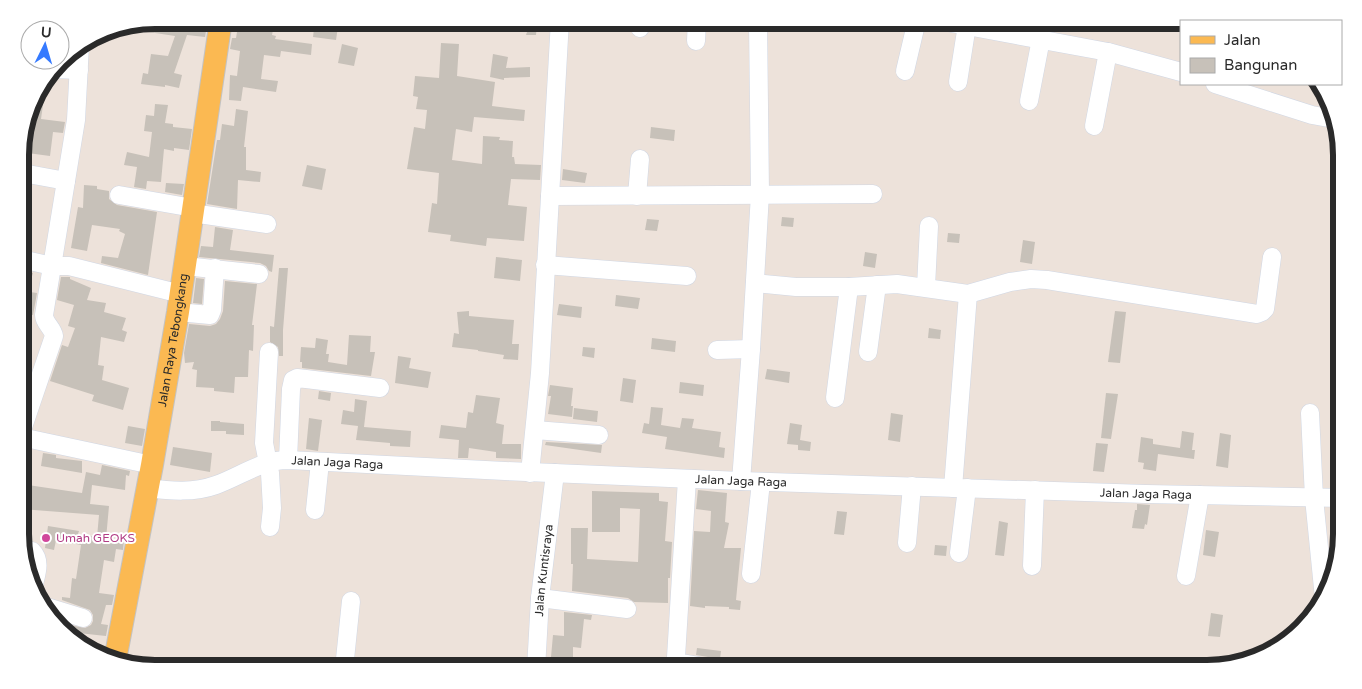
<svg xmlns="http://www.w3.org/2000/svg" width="1362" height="689" viewBox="0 0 1362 689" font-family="'Varela Round',sans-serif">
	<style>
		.building { fill: #c7c1b9 }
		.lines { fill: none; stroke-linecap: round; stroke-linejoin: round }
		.minor-casing { stroke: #d0d7e4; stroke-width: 19 }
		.major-casing { stroke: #c3c3c3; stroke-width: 24 }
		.minor { stroke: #fff; stroke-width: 18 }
		.major { stroke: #fbb952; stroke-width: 22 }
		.hotel-dot { fill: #d1479c; stroke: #fff; stroke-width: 2 }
		.labels { text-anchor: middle; stroke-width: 4; stroke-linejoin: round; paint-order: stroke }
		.street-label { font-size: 12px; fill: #2a2a2a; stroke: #fff }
		.hotel-label { font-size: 12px; fill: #b23c85; stroke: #fff; text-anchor: start }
		.rim { fill: none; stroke: #2a2a2a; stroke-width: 6 }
	</style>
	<rect width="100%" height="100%" fill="#ede2da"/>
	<g class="building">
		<polygon points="155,20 208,20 205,37 187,35 174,73 182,75 179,88 165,85 165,87 141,84 143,73 148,74 151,54 168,56 175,36 122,28 122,27"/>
		<polygon points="239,20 275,20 272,35 276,36 275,39 312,44 311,55 281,51 280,57 264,55 261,79 278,81 276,92 243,87 241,101 229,100 230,75 237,76 240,51 230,49 232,38 236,38"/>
		<polygon points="315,20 339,20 336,40 313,37"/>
		<polygon points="472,20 521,20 537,23 536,35 526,35 527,32 486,26 486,30 470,29"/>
		<polygon points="441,43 459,44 457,76 495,82 492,106 525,110 524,121 474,117 472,132 456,129 452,160 482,164 483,136 500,137 499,140 513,141 512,157 514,157 515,164 541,165 540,180 511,179 508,205 527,207 524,241 487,238 486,246 450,241 451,235 428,232 432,203 437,204 439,173 407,169 414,127 425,129 427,110 416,109 418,97 413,96 415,76 439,78"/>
		<polygon points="342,44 358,48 354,66 338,63"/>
		<polygon points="493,54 508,57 506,68 530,67 530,77 504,78 504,80 490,77"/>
		<polygon points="38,90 45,91 41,119 65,122 63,133 53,132 50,156 20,152 25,130 27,131 34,95"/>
		<polygon points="155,104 168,105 165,123 173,124 173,127 192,129 189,150 174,148 174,151 164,149 161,182 147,181 146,189 134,187 137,167 124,165 127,152 149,157 152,132 144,131 146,115 154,116"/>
		<polygon points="236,109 248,111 244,147 246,147 246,170 261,172 260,182 238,180 237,209 207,204 217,140 220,140 222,124 234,126"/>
		<polygon points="651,127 675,130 674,141 650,138"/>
		<polygon points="307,165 326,169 322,190 302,186"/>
		<polygon points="563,169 587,173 585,183 562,180"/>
		<polygon points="166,183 184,184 182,195 165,192"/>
		<polygon points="84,185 97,186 97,189 109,191 109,199 117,205 157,212 148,275 101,263 102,256 118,258 125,234 119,231 120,229 92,225 87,251 71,248 78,207 83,208"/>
		<polygon points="782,217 794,218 793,227 781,226"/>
		<polygon points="647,219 659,220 657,231 645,230"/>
		<polygon points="215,227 233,230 230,250 274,255 272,272 269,271 266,266 260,263 199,257 201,246 213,247"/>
		<polygon points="948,233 960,234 959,243 947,242"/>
		<polygon points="1023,240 1035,242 1032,264 1020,262"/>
		<polygon points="865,252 877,254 875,268 863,266"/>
		<polygon points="496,257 522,260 520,281 494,278"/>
		<polygon points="279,268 288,268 283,330 283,356 279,356 278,347 270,342 270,326 274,327"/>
		<polygon points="22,270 33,273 23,306 21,305"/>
		<polygon points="61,277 70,277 70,279 91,288 87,300 106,303 104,312 126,318 122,330 127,332 124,342 101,337 98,365 104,366 102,380 129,388 123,410 92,401 94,395 50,381 62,345 68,347 75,328 68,326 74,305 57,300"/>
		<polygon points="196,278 204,279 202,304 193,303"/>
		<polygon points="225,281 257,284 252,325 254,325 253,351 249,350 248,377 235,377 234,393 214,391 214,388 196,387 197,370 192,369 194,362 185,363 184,353 189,324 210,326 216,324 220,319 223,311"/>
		<polygon points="30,292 37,293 33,315 26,314"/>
		<polygon points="616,295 640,298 638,309 615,306"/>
		<polygon points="559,304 582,307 581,318 557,315"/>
		<polygon points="469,311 469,316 514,320 512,344 519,344 518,360 503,359 504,355 478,351 478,350 452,347 454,333 459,334 457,312"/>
		<polygon points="1115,311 1126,312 1120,363 1108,362"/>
		<polygon points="929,328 941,330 940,339 928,338"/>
		<polygon points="349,335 371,336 370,352 375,352 371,376 302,368 302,362 300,362 301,347 315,348 316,338 328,340 326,354 329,354 328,362 347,365"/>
		<polygon points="652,338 676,341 675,352 651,349"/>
		<polygon points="583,347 595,348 594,358 582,356"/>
		<polygon points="398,356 411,358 409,368 431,372 428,388 395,383"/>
		<polygon points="767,369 790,372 789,383 765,379"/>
		<polygon points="623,378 636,380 633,403 620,401"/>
		<polygon points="680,382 704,385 703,396 679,393"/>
		<polygon points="550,385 573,388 571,406 573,406 572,417 548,414 551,396 548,396"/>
		<polygon points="319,391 331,393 330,401 318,399"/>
		<polygon points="1106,393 1118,394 1111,439 1101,438"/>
		<polygon points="476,395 500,398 496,423 504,425 502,444 521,444 521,459 496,458 496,452 469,448 468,458 458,458 459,440 439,438 441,425 466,428 468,412 473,413"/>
		<polygon points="355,399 367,401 364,427 411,431 410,447 390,446 390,443 356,440 358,426 341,424 343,410 354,412"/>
		<polygon points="651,407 663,408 661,425 680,428 682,418 694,419 692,428 721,432 719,447 725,448 724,458 665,449 667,437 642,433 644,423 649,424"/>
		<polygon points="574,408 598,411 597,422 573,419"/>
		<polygon points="891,413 903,415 900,442 888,440"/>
		<polygon points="309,418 322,420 318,451 306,449"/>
		<polygon points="211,421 220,421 220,422 244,424 244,435 226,434 226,431 211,431"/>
		<polygon points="790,423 802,425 800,440 811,442 810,451 798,450 798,445 787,444"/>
		<polygon points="128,426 145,429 142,446 125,443"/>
		<polygon points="1182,431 1194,433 1192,450 1195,450 1194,459 1158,454 1156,471 1143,469 1144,463 1138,462 1141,437 1153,439 1153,444 1180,448"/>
		<polygon points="1220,433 1231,435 1228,468 1216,466"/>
		<polygon points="546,442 602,445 601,453 545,445"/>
		<polygon points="1096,443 1108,444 1104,472 1093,471"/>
		<polygon points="173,447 212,453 210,472 170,465"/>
		<polygon points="43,453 56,455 56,458 82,461 82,473 41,466"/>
		<polygon points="102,465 130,471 129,476 126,475 125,490 92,485 90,504 109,506 106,539 124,540 123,550 116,549 114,562 104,560 99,593 114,595 112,605 106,605 101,624 108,625 106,636 69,632 70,625 85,628 91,625 93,621 93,615 90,610 62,600 62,597 70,598 72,578 76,579 81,545 56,540 54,550 45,548 48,526 79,531 78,534 97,537 99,515 21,509 21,484 82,493 86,472 100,475"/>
		<polygon points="698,490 727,493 725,522 729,523 724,548 741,548 736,600 741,601 740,610 729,609 729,607 705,606 705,608 690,606 694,531 710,532 711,511 696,509"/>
		<polygon points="592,491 659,493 659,501 668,502 665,541 672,542 670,578 668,578 668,603 634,602 628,598 572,591 573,564 571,564 571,528 588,528 587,559 638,562 640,509 620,508 620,532 592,532"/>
		<polygon points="1137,504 1150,505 1147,525 1145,524 1144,529 1132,528 1135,510 1137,510"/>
		<polygon points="837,511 847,512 844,535 834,534"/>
		<polygon points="999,521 1008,523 1004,556 995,555"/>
		<polygon points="1206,530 1219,532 1215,557 1203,555"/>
		<polygon points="935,545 947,546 946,556 934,555"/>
		<polygon points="564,612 592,615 591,620 584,619 581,648 573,647 573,668 556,667 556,669 547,669 547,657 551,657 553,635 564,636"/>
		<polygon points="1211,613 1223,615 1220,637 1208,636"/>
		<polygon points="697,648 721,651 720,659 696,655"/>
	</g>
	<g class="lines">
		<defs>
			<g id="minor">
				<polyline points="935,20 1108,52 1181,72"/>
				<polyline points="640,28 641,20"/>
				<polyline points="1034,38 1037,20"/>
				<polyline points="696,41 697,20"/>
				<polyline points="54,69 79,70"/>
				<polyline points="905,71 917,20"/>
				<polyline points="958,82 967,25"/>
				<polyline points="1215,84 1312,115 1334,119"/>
				<polyline points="1029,101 1041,39"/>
				<polyline points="1094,126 1108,52"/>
				<polyline points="28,174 66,181"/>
				<polyline points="119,195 193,208"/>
				<polyline points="550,196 873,194"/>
				<polyline points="637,196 640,159"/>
				<polyline points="192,213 267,224"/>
				<polyline points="21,259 52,266 69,266 181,294"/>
				<polyline points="545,265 687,276"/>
				<polyline points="185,266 259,274"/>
				<polyline points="755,283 796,287 849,287 897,284 968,294 1010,282 1031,279 1047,280 1257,314 1262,312 1265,309 1272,257"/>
				<polyline points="926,287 929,226"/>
				<polyline points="178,312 210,315 212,310 215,268"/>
				<polyline points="717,350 751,349"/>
				<polyline points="269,352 264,443 270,473 272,508 270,527"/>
				<polyline points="868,352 877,285"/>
				<polyline points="835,398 849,287"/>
				<polyline points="1310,413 1314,498 1324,598"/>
				<polyline points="535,430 599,435"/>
				<path d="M21 433 54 336C53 328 44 323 44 315L76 120 80 45"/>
				<polyline points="21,437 152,465"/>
				<polyline points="288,460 291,389 293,380 297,378 306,379 380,388"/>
				<polyline points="530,473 540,373 560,20"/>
				<polyline points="687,479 676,657 678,662 682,663 716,669"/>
				<polyline points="741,481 751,349 760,194 758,20"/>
				<path id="s1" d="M147 488C171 491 194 493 216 485 241 476 261 460 288 460L505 471 741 481 1146 494 1342 498"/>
				<polyline points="953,488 968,294"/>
				<polyline points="315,510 320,462"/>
				<polyline points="907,543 912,486"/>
				<path d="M21 549 32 551C41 560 37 572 34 584"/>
				<polyline points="959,553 967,488"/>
				<polyline points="1032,566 1035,490"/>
				<polyline points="751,574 761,482"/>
				<polyline points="1186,576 1200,495"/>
				<polyline points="540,598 627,609"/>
				<polyline points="44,606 83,618"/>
				<polyline points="344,669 351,601"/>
				<path id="s2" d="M536 669 540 598 555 473"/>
			</g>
			<g id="major">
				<path id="s3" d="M115 660 152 465 178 312 221 20"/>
			</g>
		</defs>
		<use href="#minor" class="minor-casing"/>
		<use href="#major" class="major-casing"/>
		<use href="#minor" class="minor"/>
		<use href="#major" class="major"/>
	</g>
	<circle class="hotel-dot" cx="46" cy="538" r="5"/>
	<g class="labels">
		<g class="street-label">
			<text dy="4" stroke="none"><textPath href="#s3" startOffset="325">Jalan Raya Tebongkang</textPath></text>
			<text dy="4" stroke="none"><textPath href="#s1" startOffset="196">Jalan Jaga Raga</textPath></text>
			<text dy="4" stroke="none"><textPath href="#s1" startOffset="600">Jalan Jaga Raga</textPath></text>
			<text dy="4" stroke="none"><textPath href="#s1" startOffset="1005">Jalan Jaga Raga</textPath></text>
			<text dy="4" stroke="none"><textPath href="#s2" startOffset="99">Jalan Kuntisraya</textPath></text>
		</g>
		<g class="hotel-label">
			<text x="56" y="542">Umah GEOKS</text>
		</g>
	</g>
	<path d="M0 0H1362V689H0ZM155 29H1207A126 126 0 0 1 1333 155V534A126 126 0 0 1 1207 660H155A126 126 0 0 1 29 534V155A126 126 0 0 1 155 29Z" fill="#fff" fill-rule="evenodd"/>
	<path class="rim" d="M155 29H1207A126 126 0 0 1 1333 155V534A126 126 0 0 1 1207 660H155A126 126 0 0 1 29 534V155A126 126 0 0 1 155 29Z"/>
	<rect x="1180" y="20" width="162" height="65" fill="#ffffff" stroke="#aaaaaa"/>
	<rect x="1190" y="36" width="25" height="8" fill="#fbb952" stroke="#aaaaaa"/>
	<text x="1224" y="45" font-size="15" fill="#2a2a2a">Jalan</text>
	<rect x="1190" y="58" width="25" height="15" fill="#c7c1b9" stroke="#aaaaaa"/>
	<text x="1224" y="70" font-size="15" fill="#2a2a2a">Bangunan</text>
	<g transform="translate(45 45) rotate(5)"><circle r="24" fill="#ffffff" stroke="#aaaaaa"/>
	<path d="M0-4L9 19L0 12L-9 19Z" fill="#357aff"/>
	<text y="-8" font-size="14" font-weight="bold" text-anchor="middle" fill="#2a2a2a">U</text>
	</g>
</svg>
